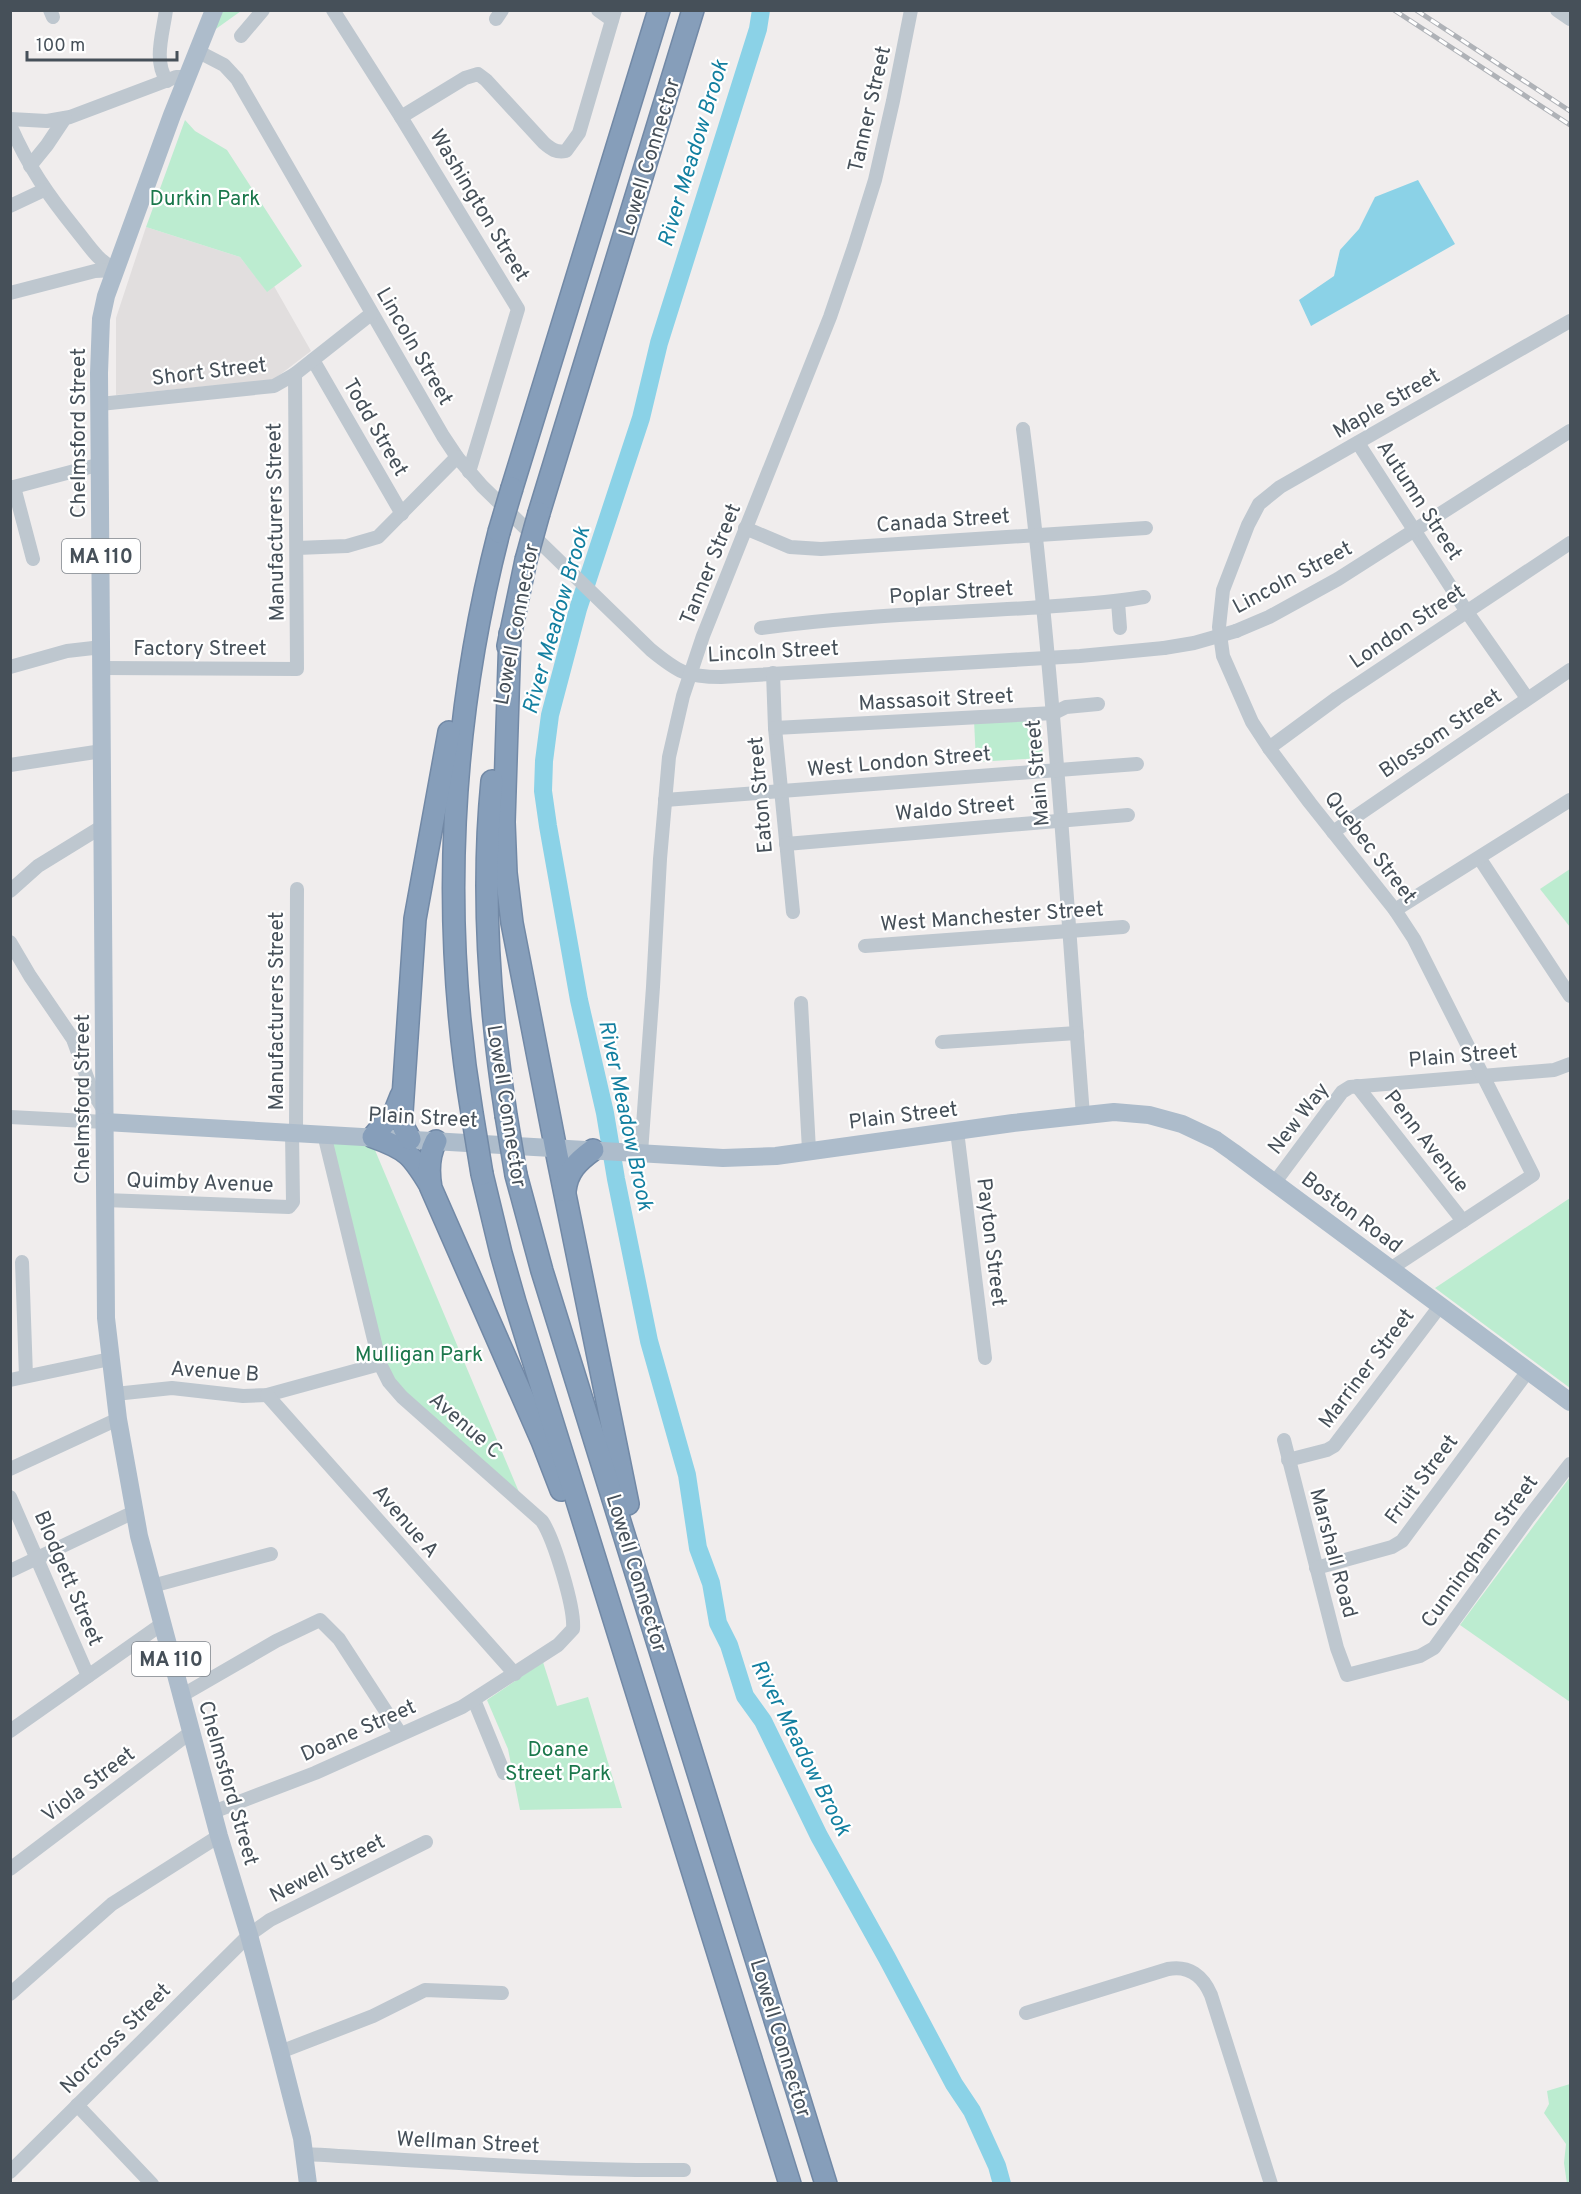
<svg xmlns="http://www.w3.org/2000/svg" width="1581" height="2194" viewBox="0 0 1581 2194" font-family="Overpass,sans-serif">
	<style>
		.education { fill: #e1dede }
		.green { fill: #bcecd0 }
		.water { fill: #8bd2e7 }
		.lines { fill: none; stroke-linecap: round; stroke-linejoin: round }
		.river { stroke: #8bd2e7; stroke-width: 18 }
		.highway-casing { stroke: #7289a6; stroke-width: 24 }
		.minor { stroke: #bec7cf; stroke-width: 14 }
		.major { stroke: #adbccb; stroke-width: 18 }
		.highway { stroke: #869eba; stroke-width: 21 }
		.rail-casing { stroke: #afb2b7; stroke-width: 5 }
		.rail { stroke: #fff; stroke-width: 3; stroke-dasharray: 9; stroke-linecap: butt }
		.highway-bridge-casing { stroke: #7289a6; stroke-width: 24; stroke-linecap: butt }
		.minor-bridge { stroke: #bec7cf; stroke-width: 14 }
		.highway-bridge { stroke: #869eba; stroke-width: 21 }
		.labels { text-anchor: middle; stroke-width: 4.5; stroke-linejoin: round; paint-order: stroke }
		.shield { fill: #fff; stroke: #7e848b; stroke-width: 1.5 }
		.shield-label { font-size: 20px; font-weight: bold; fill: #465059 }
		.street-label { font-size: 21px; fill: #465059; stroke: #fff }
		.park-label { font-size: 21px; fill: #1a774b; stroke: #fff }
		.water-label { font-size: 22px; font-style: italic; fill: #127fa0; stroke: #fff }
	</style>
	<rect width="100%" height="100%" fill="#f0eded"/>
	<polygon class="education" points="146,227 240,257 267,291 274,286 311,351 273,380 116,395 116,318"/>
	<g class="green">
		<polygon points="210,11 241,11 199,41"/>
		<polygon points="185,120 195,131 227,150 302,266 267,292 240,257 146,227"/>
		<polygon points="1040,717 1043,758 976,762 974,720"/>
		<polygon points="1570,869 1570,927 1540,889"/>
		<polygon points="324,1134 372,1143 524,1504 389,1382"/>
		<polygon points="1570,1198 1570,1388 1435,1288"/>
		<polygon points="1570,1477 1570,1702 1460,1625"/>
		<polygon points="543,1662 557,1706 588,1697 622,1808 520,1810 508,1749 487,1700"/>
		<polygon points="1570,2084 1570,2183 1567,2184 1564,2163 1566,2144 1544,2113 1549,2104 1547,2091"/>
	</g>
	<polygon class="water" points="1418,180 1455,244 1311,326 1299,300 1334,276 1340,250 1359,229 1375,197"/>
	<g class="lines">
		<polyline class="river" points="761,10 758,29 659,343 641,418 578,609 550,715 544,761 543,791 548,826 579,1000 605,1113 616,1179 649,1341 687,1475 698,1548 711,1583 718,1623 729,1645 745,1696 763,1721 819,1836 887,1958 954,2084 972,2111 997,2166 1002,2184"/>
		<defs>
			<g id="highway">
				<polyline points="512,488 659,10"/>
				<polyline points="539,513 693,10"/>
				<polyline points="510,634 504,822 506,873 512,923 557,1155 628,1504"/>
				<polyline points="508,646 526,560"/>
				<path d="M492 781C481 892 489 1005 506 1115"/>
				<path d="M401 1096 395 1111 373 1137C407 1149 412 1155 430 1185"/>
				<path d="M472 1113C440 920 450 722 499 532"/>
				<polyline points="410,1139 404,1128 402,1112 415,919 449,732"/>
				<path d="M436 1141C428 1156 428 1171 431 1188L542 1441 561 1490"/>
				<polyline points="482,1174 501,1253 515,1302 790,2184"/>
				<polyline points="516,1175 542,1271 826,2184"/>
				<path d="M565 1191C567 1171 578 1161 593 1150"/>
			</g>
		</defs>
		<use href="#highway" class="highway-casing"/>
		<g class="minor">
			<polyline points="50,10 53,17"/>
			<path d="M166 10C163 33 153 61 167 81"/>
			<polyline points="333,10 401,117 518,309 469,472"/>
			<polyline points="598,10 612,20"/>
			<polyline points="1557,10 1570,19"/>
			<polyline points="496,19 502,10"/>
			<polyline points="241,36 263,10"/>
			<path d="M197 51 224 65 237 79 443 436 457 457 482 486 651 650C678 672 686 677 721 677L1080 656 1164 648"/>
			<path d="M401 117 465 78 478 74 486 80 544 143C551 149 556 153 566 151L579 133 615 10"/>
			<polyline points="10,119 47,121 70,117 176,77 188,77"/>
			<path d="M10 125C29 168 48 195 77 231 89 246 98 261 116 270"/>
			<polyline points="30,166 47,145 65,118"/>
			<polyline points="10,206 44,190"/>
			<polyline points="10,293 95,271 116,270"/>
			<polyline points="313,360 402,514"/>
			<polyline points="100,404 274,386 295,374 371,314"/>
			<path d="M1023 429C1053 657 1065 886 1083 1115"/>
			<polyline points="1358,443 1467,612 1527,698"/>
			<polyline points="14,487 33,559"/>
			<polyline points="10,488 101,464"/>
			<polyline points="745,528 790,547 821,549 1146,528"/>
			<polyline points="297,548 347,546 378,537 457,457"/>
			<polyline points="1118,602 1120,628"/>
			<path d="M761 628C855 615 950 613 1044 607 1078 604 1111 603 1144 597"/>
			<polyline points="1236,631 1269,617 1338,579 1570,431"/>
			<polyline points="10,667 67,651 102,647"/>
			<polyline points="102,668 297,669 295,374"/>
			<polyline points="773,673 775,728 793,912"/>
			<polyline points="775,728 1054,713 1066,707 1098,704"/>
			<polyline points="1269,748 1337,698 1570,543"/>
			<polyline points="10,765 102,751"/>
			<polyline points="665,800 1137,764"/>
			<polyline points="1333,832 1570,670"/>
			<polyline points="786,844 1128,815"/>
			<polyline points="1480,859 1570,996"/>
			<polyline points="10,891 38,866 103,826"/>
			<polyline points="1395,910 1570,800"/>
			<polyline points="10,942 30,976 73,1039 92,1091 105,1112"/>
			<polyline points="865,946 1123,927"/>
			<polyline points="801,1003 809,1150"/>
			<polyline points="942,1042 1077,1033"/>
			<polyline points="1357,1086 1463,1221"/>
			<polyline points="10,1117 105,1122"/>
			<polyline points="957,1131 985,1358"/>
			<polyline points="296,1132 297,889"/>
			<polyline points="641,1153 653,987 660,859 669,757 683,696 703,636 830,317 854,247 875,180 893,101 911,10"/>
			<polyline points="1275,1182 1342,1092 1350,1087 1554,1070 1570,1064"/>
			<polyline points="105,1200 289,1207 293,1202 292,1132"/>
			<polyline points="22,1262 26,1376"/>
			<polyline points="1390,1269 1533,1175 1414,939 1395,910 1310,803 1269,748 1252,722 1223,656 1219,627 1223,590 1248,525 1259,504 1280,487 1570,321"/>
			<polyline points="10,1380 110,1359"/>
			<polyline points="115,1394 172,1388 243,1396 267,1395 380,1364"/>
			<polyline points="267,1395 515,1674"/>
			<polyline points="1284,1440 1337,1648 1347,1675 1420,1656 1434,1648 1528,1518 1570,1464"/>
			<polyline points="1288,1460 1327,1450 1334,1446 1440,1306"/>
			<polyline points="10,1469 118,1419"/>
			<polyline points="10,1497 88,1676"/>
			<polyline points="1316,1568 1392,1547 1402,1541 1528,1371"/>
			<polyline points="10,1571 134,1512"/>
			<polyline points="152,1586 271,1554"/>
			<polyline points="181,1696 276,1641 320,1620 339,1639 400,1733"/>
			<polyline points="474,1700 504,1773"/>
			<polyline points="10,1731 162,1624"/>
			<path d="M213 1812 315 1773 462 1707 558 1645 573 1629C575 1608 554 1539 542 1521L402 1397 389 1382 380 1364 324 1134"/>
			<polyline points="10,1869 191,1732"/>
			<polyline points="10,1994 112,1904 219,1836"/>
			<path d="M1026 2013 1168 1969C1189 1965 1203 1976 1211 1995L1271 2184"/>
			<polyline points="280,2052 373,2016 425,1990 502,1993"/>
			<polyline points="77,2105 152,2184"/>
			<path d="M305 2154C431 2161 557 2171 684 2170"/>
			<polyline points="10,2172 249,1935 270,1920 426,1842"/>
		</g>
		<g class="major">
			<polyline points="214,10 172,115 106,296 101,319 99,373 106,1318 118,1419 139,1536 219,1836 249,1935 280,2052 302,2138 308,2184"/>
			<polyline points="105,1122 723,1158 776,1156 1013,1123 1114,1112 1149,1115 1182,1124 1216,1140 1233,1152 1570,1402"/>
		</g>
		<use href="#highway" class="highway"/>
		<defs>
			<g id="rail">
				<polyline points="1394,10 1570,125"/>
				<polyline points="1416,10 1570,111"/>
			</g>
		</defs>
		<use href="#rail" class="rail-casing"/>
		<use href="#rail" class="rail"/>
		<defs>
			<g id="highway-bridge">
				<polyline points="499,532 512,488"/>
				<polyline points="526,560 539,513"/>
				<polyline points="472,1113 482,1174"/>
				<polyline points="506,1115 516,1175"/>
			</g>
		</defs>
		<use href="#highway-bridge" class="highway-bridge-casing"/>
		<polyline class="minor-bridge" points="1164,648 1194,643 1236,631"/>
		<use href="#highway-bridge" class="highway-bridge"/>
	</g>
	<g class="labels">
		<g class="shield">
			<rect x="62" y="539" width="78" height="34" rx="4.5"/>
			<rect x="132" y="1642" width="78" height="34" rx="4.5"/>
		</g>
		<g class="shield-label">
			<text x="101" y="563">MA 110</text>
			<text x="171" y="1666">MA 110</text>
		</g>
		<g class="street-label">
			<text transform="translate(869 109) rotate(-77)" y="7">Tanner Street</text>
			<text transform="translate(649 157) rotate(-73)" y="7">Lowell Connector</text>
			<text transform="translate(480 205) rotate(59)" y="7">Washington Street</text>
			<text transform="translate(415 346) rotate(60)" y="7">Lincoln Street</text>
			<text transform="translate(209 371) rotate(-7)" y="7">Short Street</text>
			<text transform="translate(1386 403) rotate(-30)" y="7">Maple Street</text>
			<text transform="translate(376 427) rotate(60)" y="7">Todd Street</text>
			<text transform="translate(78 433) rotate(-90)" y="7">Chelmsford Street</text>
			<text transform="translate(1420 500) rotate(57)" y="7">Autumn Street</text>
			<text transform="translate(943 520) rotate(-4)" y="7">Canada Street</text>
			<text transform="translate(275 522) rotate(-91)" y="7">Manufacturers Street</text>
			<text transform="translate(710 564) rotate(-68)" y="7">Tanner Street</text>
			<text transform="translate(1292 577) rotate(-28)" y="7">Lincoln Street</text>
			<text transform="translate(951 592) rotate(-4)" y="7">Poplar Street</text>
			<text transform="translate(516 624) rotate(-79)" y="7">Lowell Connector</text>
			<text transform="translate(1407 626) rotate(-34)" y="7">London Street</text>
			<text x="200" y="655">Factory Street</text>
			<text transform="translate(773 651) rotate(-3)" y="7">Lincoln Street</text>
			<text transform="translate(936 699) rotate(-3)" y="7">Massasoit Street</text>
			<text transform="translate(1440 733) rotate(-34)" y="7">Blossom Street</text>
			<text transform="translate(899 761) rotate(-5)" y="7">West London Street</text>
			<text transform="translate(1037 773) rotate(-95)" y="7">Main Street</text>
			<text transform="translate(760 795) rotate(-95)" y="7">Eaton Street</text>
			<text transform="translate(955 808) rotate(-5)" y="7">Waldo Street</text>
			<text transform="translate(1371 847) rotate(52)" y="7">Quebec Street</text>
			<text transform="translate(992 916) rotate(-4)" y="7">West Manchester Street</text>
			<text transform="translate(276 1011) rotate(-90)" y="7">Manufacturers Street</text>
			<text transform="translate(1463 1055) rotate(-5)" y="7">Plain Street</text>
			<text transform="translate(82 1099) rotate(-90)" y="7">Chelmsford Street</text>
			<text transform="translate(507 1106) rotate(81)" y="7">Lowell Connector</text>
			<text transform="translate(903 1115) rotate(-7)" y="7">Plain Street</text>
			<text transform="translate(423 1117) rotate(3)" y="7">Plain Street</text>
			<text transform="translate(1298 1118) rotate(-52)" y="7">New Way</text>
			<text transform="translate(1427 1141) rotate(52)" y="7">Penn Avenue</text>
			<text transform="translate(200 1182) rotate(2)" y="7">Quimby Avenue</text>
			<text transform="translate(1352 1212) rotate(37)" y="7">Boston Road</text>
			<text transform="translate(992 1242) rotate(83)" y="7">Payton Street</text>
			<text transform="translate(1366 1368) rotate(-53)" y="7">Marriner Street</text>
			<text transform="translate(215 1371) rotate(4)" y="7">Avenue B</text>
			<text transform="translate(466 1425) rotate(41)" y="7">Avenue C</text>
			<text transform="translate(1421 1479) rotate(-53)" y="7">Fruit Street</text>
			<text transform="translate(406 1521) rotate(49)" y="7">Avenue A</text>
			<text transform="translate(1479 1551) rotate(-54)" y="7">Cunningham Street</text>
			<text transform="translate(1334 1553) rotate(75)" y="7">Marshall Road</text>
			<text transform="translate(637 1573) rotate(73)" y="7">Lowell Connector</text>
			<text transform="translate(69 1578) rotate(67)" y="7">Blodgett Street</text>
			<text transform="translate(358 1730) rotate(-24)" y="7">Doane Street</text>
			<text transform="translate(229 1783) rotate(74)" y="7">Chelmsford Street</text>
			<text transform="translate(88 1784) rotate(-37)" y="7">Viola Street</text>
			<text transform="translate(327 1868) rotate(-27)" y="7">Newell Street</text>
			<text transform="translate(115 2038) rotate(-45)" y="7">Norcross Street</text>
			<text transform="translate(781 2038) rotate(73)" y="7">Lowell Connector</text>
			<text transform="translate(468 2142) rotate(3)" y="7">Wellman Street</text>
		</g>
		<g class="park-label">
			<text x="205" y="205">Durkin Park</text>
			<text x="419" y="1361">Mulligan Park</text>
			<text x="558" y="1756">Doane<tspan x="558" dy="24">Street Park</tspan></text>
		</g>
		<g class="water-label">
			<text transform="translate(692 153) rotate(-73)" y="8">River Meadow Brook</text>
			<text transform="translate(555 620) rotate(-74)" y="8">River Meadow Brook</text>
			<text transform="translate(627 1115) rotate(78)" y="8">River Meadow Brook</text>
			<text transform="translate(802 1747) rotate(63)" y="8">River Meadow Brook</text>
		</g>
	</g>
	<rect width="1581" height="2194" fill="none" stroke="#465059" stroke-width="24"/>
	<path d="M27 51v9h150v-9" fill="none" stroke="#465059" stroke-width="3"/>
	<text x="36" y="51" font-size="18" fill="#465059" stroke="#ffffff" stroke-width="4.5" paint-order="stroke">100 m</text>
</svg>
